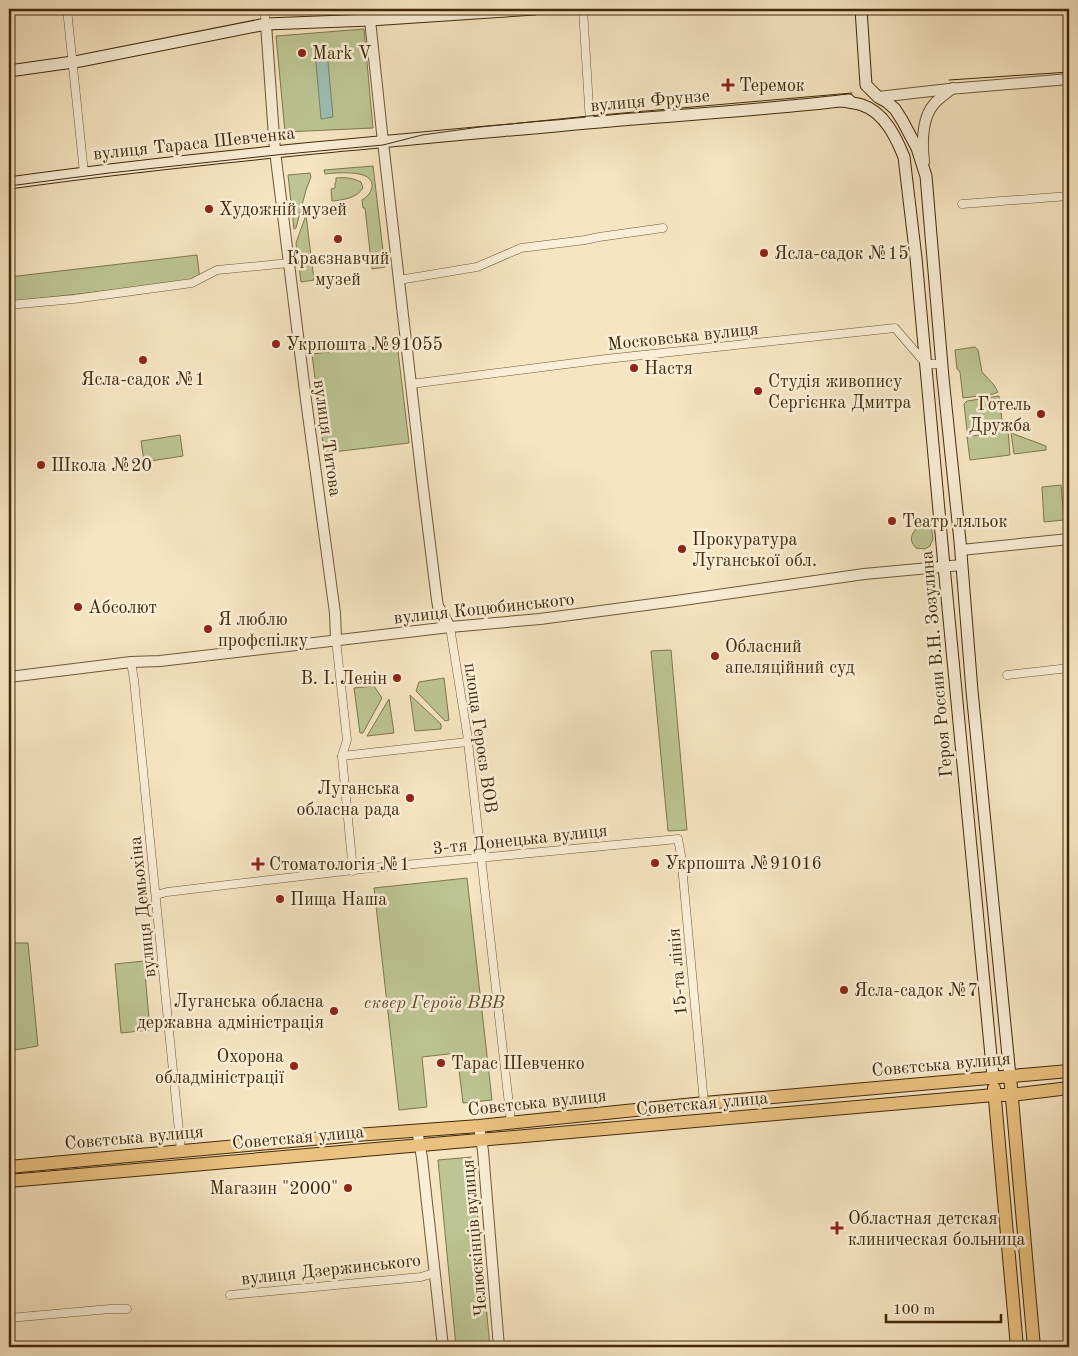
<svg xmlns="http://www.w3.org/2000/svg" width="1078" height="1356" viewBox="0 0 1078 1356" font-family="'Old Standard TT',serif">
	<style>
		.green { fill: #bcc593; stroke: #7f774e }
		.water { fill: #9dbfb4; stroke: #798370 }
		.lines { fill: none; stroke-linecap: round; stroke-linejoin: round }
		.minor-casing { stroke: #6f5837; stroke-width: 9 }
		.tertiary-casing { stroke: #6f5837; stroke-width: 12 }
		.secondary-casing { stroke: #422909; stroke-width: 13 }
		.primary-casing { stroke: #422909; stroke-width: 14 }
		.minor { stroke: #f9eed7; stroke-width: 8 }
		.tertiary { stroke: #f9eed7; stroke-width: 10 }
		.secondary { stroke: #f9eed7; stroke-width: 11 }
		.primary { stroke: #ebc280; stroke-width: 12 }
		.tram { stroke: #422909; stroke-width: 1 }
		.poi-dot { fill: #8f2418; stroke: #f9eed7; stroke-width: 2 }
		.labels { text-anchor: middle; stroke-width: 5; stroke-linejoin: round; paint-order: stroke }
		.poi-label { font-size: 18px; fill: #422909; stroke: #f9eed7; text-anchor: start }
		.street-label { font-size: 18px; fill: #422909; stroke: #f9eed7 }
		.park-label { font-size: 18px; font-style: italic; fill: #60502c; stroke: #f9eed7 }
	</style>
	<rect width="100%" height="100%" fill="#f6e5c1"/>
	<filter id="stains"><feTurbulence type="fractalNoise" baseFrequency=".004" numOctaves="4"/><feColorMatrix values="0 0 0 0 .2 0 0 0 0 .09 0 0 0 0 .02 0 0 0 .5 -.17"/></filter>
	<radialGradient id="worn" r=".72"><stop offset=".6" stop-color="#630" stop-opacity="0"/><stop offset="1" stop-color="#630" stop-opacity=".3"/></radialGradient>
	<g class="green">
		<polygon points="364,29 373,128 285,132 276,36"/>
		<path d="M373 166 385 267 372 269 365 208H363L362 200C367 197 373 191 372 184 370 169 335 173 325 174L324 170Z"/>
		<polygon points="310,173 311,177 306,190 296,228 294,229 288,175"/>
		<path d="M336 178C345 177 353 178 361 182L363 188C357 198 343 200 332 201L331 189 335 188V183L336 182Z"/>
		<polygon points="306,215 314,280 301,282 296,243"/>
		<polygon points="197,255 200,280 9,302 9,277"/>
		<polygon points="397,343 409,443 324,453 312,354"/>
		<polygon points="975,347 978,350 982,372 994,385 998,392 993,394 963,398 960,372 957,369 955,350"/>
		<polygon points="999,396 1003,428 967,431 964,404 967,401"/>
		<polygon points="1008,430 1010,455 970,460 967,437"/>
		<polygon points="1011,433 1046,446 1046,450 1014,454"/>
		<polygon points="180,435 183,456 144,462 141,441"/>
		<polygon points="1061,485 1064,520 1044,522 1042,487"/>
		<path d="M919 524H931L933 539 930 546 925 549 916 548C907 538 913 534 919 524Z"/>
		<polygon points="671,650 687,830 668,831 651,651"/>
		<polygon points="444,678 449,720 445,721 416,691 419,682"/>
		<polygon points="374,686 382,698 363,733 360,733 354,688"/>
		<polygon points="410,695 441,724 441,729 415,731"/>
		<polygon points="389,699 394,733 367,736"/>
		<polygon points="467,878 492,1100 463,1103 457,1053 422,1057 427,1107 399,1110 374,888"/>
		<polygon points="9,943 28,943 38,1046 9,1051"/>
		<polygon points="144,961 150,1030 121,1033 115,964"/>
		<polygon points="472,1157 490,1347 456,1347 438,1160"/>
	</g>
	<polygon class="water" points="327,51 333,117 321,119 315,52"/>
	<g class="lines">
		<defs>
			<g id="minor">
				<polyline points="67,9 84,173"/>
				<polyline points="264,9 266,24"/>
				<polyline points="369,9 370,20"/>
				<polyline points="583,9 590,123"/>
				<polyline points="962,204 1069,196"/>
				<polyline points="399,280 477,267 521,248 585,240 599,237 663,228"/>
				<polyline points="9,305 74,299 192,283 217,270 289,263"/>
				<polyline points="411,384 606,359 895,328 926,364 942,364"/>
				<polyline points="450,627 467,733 511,1122"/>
				<polyline points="336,640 347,740 342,756 353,871"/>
				<polyline points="131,662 134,680 181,1151"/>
				<polyline points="1007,675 1069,668"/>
				<polyline points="342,756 467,742"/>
				<polyline points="156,895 167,892 362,869 678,839 681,855 704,1103"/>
				<polyline points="230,1295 421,1277 434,1273"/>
				<polyline points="9,1318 110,1309 127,1309"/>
			</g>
			<g id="tertiary">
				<polyline points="370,20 383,142 422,480 437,600 438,606 450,627"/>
				<polyline points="266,24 275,151 306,400 335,613 336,640"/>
				<polyline points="878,97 949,89 1069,79"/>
				<path d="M924 162C922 144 921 119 934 104 939 98 947 93 953 88"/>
				<polyline points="961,550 1069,539"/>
				<polyline points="9,677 131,662 160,661 450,627 540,619 676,601 864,574 962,565"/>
				<polyline points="479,1126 483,1151 499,1347"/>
				<polyline points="417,1130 422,1158 443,1347"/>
			</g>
			<g id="secondary">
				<polyline points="861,9 866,85 878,97 887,102 895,109 902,120 917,148 926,176 943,378 960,541 972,691 1010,1076"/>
				<polyline points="9,71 80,61 266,24 370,20 535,9"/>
				<path d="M842 101C848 102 855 103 862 105 884 112 896 137 904 157L916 258 944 566 993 1077"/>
				<path d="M9 183C212 155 416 139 621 120 697 114 773 109 849 100"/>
			</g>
			<g id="primary">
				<polyline points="1010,1076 1034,1347"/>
				<polyline points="994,1088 1017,1347"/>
				<polyline points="9,1167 356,1135 479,1126 704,1103 1069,1071"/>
				<polyline points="9,1181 994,1095 1011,1095 1069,1088"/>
			</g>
		</defs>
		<use href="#minor" class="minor-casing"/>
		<use href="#tertiary" class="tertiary-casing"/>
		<use href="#secondary" class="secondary-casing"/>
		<use href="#primary" class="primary-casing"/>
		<use href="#minor" class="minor"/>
		<use href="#tertiary" class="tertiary"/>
		<use href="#secondary" class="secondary"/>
		<use href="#primary" class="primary"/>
		<g class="tram">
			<polyline points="949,80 1069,72"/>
			<polyline points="9,186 109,173 276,155 383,145 422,135 480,127 589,116 852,93"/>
		</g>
	</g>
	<g class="poi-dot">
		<circle cx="302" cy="53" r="5"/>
		<path d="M725.5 77.5h5v5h5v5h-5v5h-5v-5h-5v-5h5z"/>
		<circle cx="209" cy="209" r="5"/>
		<circle cx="338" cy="239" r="5"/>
		<circle cx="764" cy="253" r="5"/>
		<circle cx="276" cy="344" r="5"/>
		<circle cx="143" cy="360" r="5"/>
		<circle cx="634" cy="368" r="5"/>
		<circle cx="758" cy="391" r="5"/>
		<circle cx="1041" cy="414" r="5"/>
		<circle cx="41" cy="465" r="5"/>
		<circle cx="892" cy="521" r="5"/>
		<circle cx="682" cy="549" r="5"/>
		<circle cx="78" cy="607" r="5"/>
		<circle cx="208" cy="629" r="5"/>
		<circle cx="715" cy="656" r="5"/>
		<circle cx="397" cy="678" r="5"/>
		<circle cx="410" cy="798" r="5"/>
		<circle cx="655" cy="863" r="5"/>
		<path d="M255.5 856.5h5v5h5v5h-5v5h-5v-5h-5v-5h5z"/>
		<circle cx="280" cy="899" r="5"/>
		<circle cx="844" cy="990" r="5"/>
		<circle cx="334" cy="1011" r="5"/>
		<circle cx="441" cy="1063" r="5"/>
		<circle cx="294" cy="1066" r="5"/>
		<circle cx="348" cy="1188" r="5"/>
		<path d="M834.5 1220.5h5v5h5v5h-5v5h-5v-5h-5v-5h5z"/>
	</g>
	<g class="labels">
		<g class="poi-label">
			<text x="312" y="59">Mark V</text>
			<text x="739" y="91">Теремок</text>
			<text x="219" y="215">Художній музей</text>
			<text x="774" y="259">Ясла-садок №15</text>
			<text x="338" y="264" text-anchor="middle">Краєзнавчий<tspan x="338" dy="21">музей</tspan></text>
			<text x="286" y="350">Укрпошта №91055</text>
			<text x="644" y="374">Настя</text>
			<text x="143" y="385" text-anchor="middle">Ясла-садок №1</text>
			<text x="768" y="387">Студія живопису<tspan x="768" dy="21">Сергієнка Дмитра</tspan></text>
			<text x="1031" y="410" text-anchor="end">Готель<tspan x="1031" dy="21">Дружба</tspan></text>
			<text x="51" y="471">Школа №20</text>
			<text x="902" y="527">Театр ляльок</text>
			<text x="692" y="545">Прокуратура<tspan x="692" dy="21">Луганської обл.</tspan></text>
			<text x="88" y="613">Абсолют</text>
			<text x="218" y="625">Я люблю<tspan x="218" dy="21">профспілку</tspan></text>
			<text x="725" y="652">Обласний<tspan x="725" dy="21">апеляційний суд</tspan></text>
			<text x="387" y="684" text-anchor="end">В. І. Ленін</text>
			<text x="400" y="794" text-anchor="end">Луганська<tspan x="400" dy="21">обласна рада</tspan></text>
			<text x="665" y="869">Укрпошта №91016</text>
			<text x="269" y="870">Стоматологія №1</text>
			<text x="290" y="905">Пища Наша</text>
			<text x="854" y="996">Ясла-садок №7</text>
			<text x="324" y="1007" text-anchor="end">Луганська обласна<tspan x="324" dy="21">державна адміністрація</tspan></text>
			<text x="284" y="1062" text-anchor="end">Охорона<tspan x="284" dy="21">обладміністрації</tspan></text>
			<text x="451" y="1069">Тарас Шевченко</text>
			<text x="338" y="1194" text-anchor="end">Магазин "2000"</text>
			<text x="848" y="1224">Областная детская<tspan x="848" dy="21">клиническая больница</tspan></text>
		</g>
		<g class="street-label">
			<text transform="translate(650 100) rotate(-5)" y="6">вулиця Фрунзе</text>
			<text transform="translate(194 143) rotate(-6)" y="6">вулиця Тараса Шевченка</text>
			<text transform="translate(683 336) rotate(-6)" y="6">Московська вулиця</text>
			<text transform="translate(328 438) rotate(82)" y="6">вулиця Титова</text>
			<text transform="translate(484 608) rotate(-6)" y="6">вулиця Коцюбинського</text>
			<text transform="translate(936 664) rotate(-95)" y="6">Героя России В.Н. Зозулина</text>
			<text transform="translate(481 738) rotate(82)" y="6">площа Героєв ВОВ</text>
			<text transform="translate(520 839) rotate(-6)" y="6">3-тя Донецька вулиця</text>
			<text transform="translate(142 907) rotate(-96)" y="6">вулиця Демьохіна</text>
			<text transform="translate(677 972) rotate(-95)" y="6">15-та лінія</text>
			<text transform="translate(941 1064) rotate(-5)" y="6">Совєтська вулиця</text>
			<text transform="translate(537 1102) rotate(-6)" y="6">Совєтська вулиця</text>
			<text transform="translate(702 1103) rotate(-5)" y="6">Советская улица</text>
			<text transform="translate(134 1137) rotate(-5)" y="6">Совєтська вулиця</text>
			<text transform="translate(298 1137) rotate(-5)" y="6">Советская улица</text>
			<text transform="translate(474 1238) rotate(-95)" y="6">Челюскінців вулиця</text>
			<text transform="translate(331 1269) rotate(-6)" y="6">вулиця Дзержинського</text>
		</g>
		<g class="park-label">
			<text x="434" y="1008">сквер Героїв ВВВ</text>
		</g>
	</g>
	<rect width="1078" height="1356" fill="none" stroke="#f6e5c1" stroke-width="30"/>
	<rect x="10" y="10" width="1058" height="1336" fill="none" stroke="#422909" stroke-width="2.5"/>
	<rect x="15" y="15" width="1048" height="1326" fill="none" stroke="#422909"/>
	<path d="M886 1314v8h115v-8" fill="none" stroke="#422909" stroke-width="2.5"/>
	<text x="893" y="1314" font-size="15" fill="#422909" stroke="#f9eed7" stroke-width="4" paint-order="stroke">100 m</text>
	<rect width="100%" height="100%" filter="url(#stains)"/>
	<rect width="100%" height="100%" fill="url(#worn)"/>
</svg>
